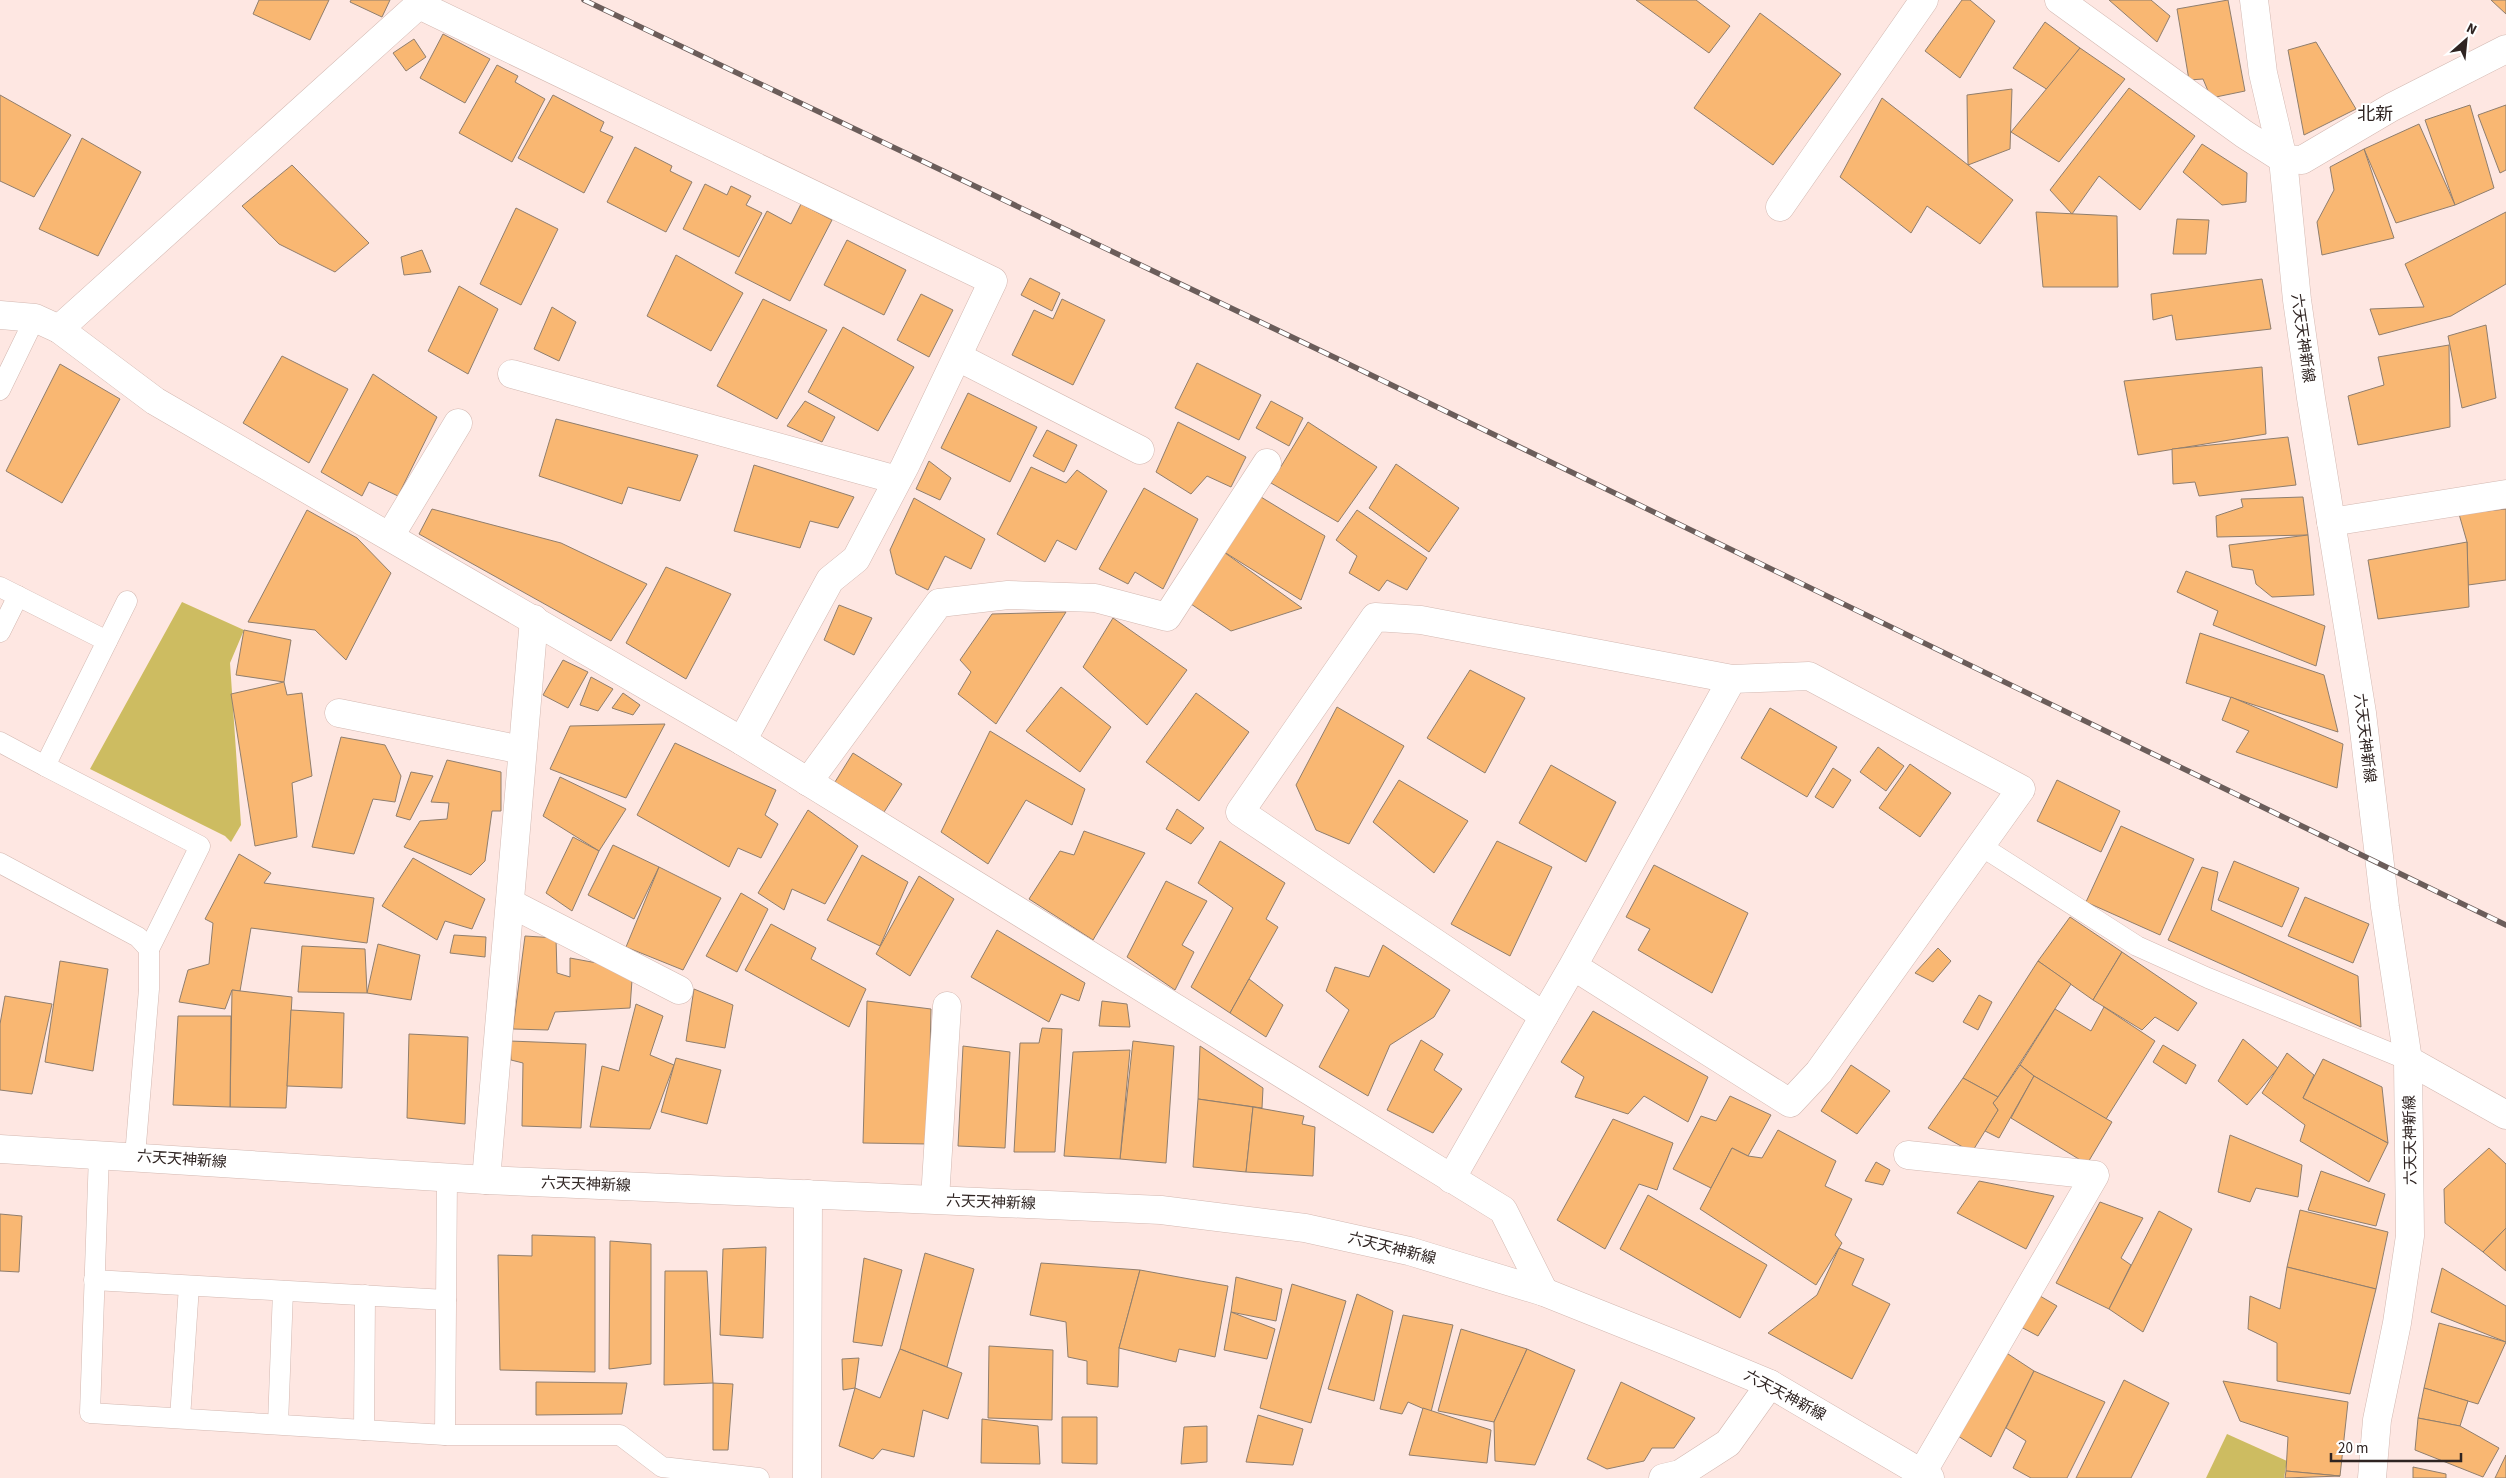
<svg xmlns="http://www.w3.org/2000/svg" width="2506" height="1478" viewBox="0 0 2506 1478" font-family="'Source Sans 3','Noto Sans JP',sans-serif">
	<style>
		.green { fill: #cdbc61 }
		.building { fill: #f9b772; stroke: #907e6d }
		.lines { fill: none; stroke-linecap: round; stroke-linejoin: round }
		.lane-casing { stroke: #d3b8b1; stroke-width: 21 }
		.street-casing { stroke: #d3b8b1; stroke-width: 29 }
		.secondary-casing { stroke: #d3b8b1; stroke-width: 29 }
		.lane { stroke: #fff; stroke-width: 20 }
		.street { stroke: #fff; stroke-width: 28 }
		.secondary { stroke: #fff; stroke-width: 28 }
		.rail-casing { stroke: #6b5d5a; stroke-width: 5.5 }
		.rail { stroke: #fff; stroke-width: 4; stroke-dasharray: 11; stroke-linecap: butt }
		.labels { text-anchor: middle; stroke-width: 4; stroke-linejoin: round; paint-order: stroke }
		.street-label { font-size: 15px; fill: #2f2422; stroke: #fff }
		.quarter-label { font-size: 18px; fill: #2f2422; stroke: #fff }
	</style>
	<rect width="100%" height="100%" fill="#fee7e2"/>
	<g class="green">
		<polygon points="182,602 244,630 230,663 241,825 231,842 225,836 90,769"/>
		<polygon points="2227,1434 2287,1461 2284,1478 2206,1478"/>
	</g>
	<g class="building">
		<polygon points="259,0 329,0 310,40 253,14"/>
		<polygon points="351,0 390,0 382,17 350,2"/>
		<polygon points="1636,0 1696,0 1730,26 1709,53"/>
		<polygon points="1962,0 1970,0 1995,21 1960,78 1925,51"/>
		<polygon points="2109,0 2151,0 2170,16 2157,42"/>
		<polygon points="2228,0 2245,91 2211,98 2203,79 2189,80 2177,9"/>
		<polygon points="2491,0 2506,0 2506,14"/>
		<polygon points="1760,13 1841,74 1773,165 1694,108"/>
		<polygon points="2045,22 2080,48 2048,90 2013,68"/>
		<polygon points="443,34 490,59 465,103 420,78"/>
		<polygon points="414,39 426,57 406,71 393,53"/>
		<polygon points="2316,42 2356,109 2304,135 2288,50"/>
		<polygon points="2080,48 2125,79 2059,162 2011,132"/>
		<polygon points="497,65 518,76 515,82 545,99 512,162 459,133"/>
		<polygon points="2129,88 2195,136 2140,210 2099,176 2072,214 2050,190"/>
		<polygon points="2012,89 2010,149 1968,165 1967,95"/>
		<polygon points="0,95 71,135 34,197 0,181"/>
		<polygon points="553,95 604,122 600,131 613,137 584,193 518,158"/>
		<polygon points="1882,98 2013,200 1980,244 1927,206 1911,233 1840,177"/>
		<polygon points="2470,105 2494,188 2455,205 2425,120"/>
		<polygon points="2506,105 2506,170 2500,173 2478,115"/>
		<polygon points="2419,124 2455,205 2396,223 2364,149"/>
		<polygon points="82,138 141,172 98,256 39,229"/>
		<polygon points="2202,144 2247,173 2246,202 2222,205 2183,172"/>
		<polygon points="635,147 672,166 670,171 692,182 666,232 607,202"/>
		<polygon points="2364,149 2394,238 2322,255 2317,222 2334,190 2330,167"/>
		<polygon points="292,165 369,243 335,272 279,244 242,206"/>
		<polygon points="705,184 727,195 731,186 751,196 746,205 762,213 739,257 683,229"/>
		<polygon points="801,204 832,220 790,301 735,273 767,211 791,224"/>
		<polygon points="516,208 558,229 521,305 480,284"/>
		<polygon points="2036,212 2117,216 2118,287 2043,287"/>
		<polygon points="2506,212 2506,284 2451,316 2379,335 2370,309 2424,307 2405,264"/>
		<polygon points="2177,219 2209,220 2206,254 2173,254"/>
		<polygon points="847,240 906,270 884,315 824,285"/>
		<polygon points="422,250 431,272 404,275 401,257"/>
		<polygon points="676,255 743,293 711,351 647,316"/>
		<polygon points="1030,278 1060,293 1052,311 1021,295"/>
		<polygon points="2262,279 2271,329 2176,340 2172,315 2153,320 2151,294"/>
		<polygon points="459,286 498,309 468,374 428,351"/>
		<polygon points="921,294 953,310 929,357 897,340"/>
		<polygon points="763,299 827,330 777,419 717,386"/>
		<polygon points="1062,299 1105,320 1073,385 1012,355 1034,310 1053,319"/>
		<polygon points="552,307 576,322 559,361 534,349"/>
		<polygon points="2486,325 2496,398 2462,408 2448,336"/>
		<polygon points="843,327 914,367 878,431 808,392"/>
		<polygon points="2449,345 2450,427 2358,445 2348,396 2384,385 2378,357"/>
		<polygon points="282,356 348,389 309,463 243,423"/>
		<polygon points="1197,363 1261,395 1239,440 1175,408"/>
		<polygon points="60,364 120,399 62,503 6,471"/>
		<polygon points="2262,367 2266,434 2138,455 2124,381"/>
		<polygon points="373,374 437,417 398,496 369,482 362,496 321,472"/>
		<polygon points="968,393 1037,427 1010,482 941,448"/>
		<polygon points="805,401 835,417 822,442 787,426"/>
		<polygon points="1271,401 1303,418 1289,446 1256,428"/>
		<polygon points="556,419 698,455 680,501 628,487 622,504 539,476"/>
		<polygon points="1178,422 1246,457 1231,487 1207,476 1191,494 1156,472"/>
		<polygon points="1308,422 1377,467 1338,522 1271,483"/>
		<polygon points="1047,430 1077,445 1064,472 1033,456"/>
		<polygon points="2288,437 2296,485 2199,496 2195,482 2173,484 2172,449"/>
		<polygon points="929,461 951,478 940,500 916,489"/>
		<polygon points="1396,464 1459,508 1429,552 1369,508"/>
		<polygon points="754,465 854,497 838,528 810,521 800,548 734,531"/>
		<polygon points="1031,467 1066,483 1077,470 1107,491 1076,550 1057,540 1045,562 997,534"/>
		<polygon points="1144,488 1198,519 1163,589 1135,572 1128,584 1099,569"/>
		<polygon points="1256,494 1325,536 1301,600 1221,550"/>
		<polygon points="2303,497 2308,535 2217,537 2216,516 2243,507 2241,499"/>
		<polygon points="914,498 985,539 971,569 945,556 928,590 896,574 890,550"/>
		<polygon points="432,509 561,543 647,584 611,641 419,534"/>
		<polygon points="2506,509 2506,580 2468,585 2467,542 2459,514"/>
		<polygon points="307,510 357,538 391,573 346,660 315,630 248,622"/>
		<polygon points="1357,510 1427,558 1407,590 1387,580 1379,591 1349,573 1357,556 1336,540"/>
		<polygon points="2308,535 2314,595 2272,597 2256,584 2253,570 2232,567 2229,545"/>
		<polygon points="2467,542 2469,607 2378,619 2368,560"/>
		<polygon points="1221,550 1302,608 1231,631 1191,604"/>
		<polygon points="666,567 731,594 686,679 626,643"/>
		<polygon points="2186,571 2325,626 2316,666 2213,625 2218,611 2177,592"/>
		<polygon points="839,605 872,618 854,655 824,640"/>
		<polygon points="1066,612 996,724 958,694 971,672 960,660 992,614"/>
		<polygon points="1113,618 1187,670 1147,725 1083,667"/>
		<polygon points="244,630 291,640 284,682 236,675"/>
		<polygon points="2200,633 2324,675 2338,732 2186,683"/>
		<polygon points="563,660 588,672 568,708 543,695"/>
		<polygon points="1470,670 1525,698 1485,773 1427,738"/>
		<polygon points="591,677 613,689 598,711 580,705"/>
		<polygon points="284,682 287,695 302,693 312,776 292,783 297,837 255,846 231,694"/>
		<polygon points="1061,687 1111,727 1080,772 1026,731"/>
		<polygon points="623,693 640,705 633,715 612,708"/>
		<polygon points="1196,693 1249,732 1199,801 1146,762"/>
		<polygon points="2231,697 2343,744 2337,788 2236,752 2249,731 2222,720"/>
		<polygon points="1337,707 1404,746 1349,844 1316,830 1296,785"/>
		<polygon points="1770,708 1837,747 1807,797 1741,758"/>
		<polygon points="665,724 626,798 550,769 570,726"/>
		<polygon points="990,731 1085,789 1072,825 1026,800 988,864 941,832"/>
		<polygon points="341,737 385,745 401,776 395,802 373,799 354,854 312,847"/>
		<polygon points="675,743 776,790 765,815 778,824 761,858 738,848 729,867 637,815"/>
		<polygon points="1878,747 1904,766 1886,791 1860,772"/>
		<polygon points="853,753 902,784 884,812 835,782"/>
		<polygon points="447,760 501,772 501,811 492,811 485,861 471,875 404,847 420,821 447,819 449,803 431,802"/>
		<polygon points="1910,764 1951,793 1920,837 1879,808"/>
		<polygon points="1551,765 1616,802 1586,862 1519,823"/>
		<polygon points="1833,768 1851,780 1833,808 1815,797"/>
		<polygon points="411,772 433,776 410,820 396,816"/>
		<polygon points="560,777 626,809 599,851 543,816"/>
		<polygon points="1399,780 1468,821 1434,873 1373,822"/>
		<polygon points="2057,780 2120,811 2101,852 2037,821"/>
		<polygon points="1177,809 1204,828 1191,844 1166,829"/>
		<polygon points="808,810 858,846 825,904 792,889 784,910 758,893"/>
		<polygon points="2121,826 2194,859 2160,935 2086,902"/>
		<polygon points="1084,831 1145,853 1093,940 1029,899 1060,851 1074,855"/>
		<polygon points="573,837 599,851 572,911 546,893"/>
		<polygon points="1220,841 1285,883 1266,919 1278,927 1230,1013 1191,987 1233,908 1198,883"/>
		<polygon points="1497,841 1552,867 1510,956 1451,924"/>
		<polygon points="613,845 659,867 634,919 588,895"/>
		<polygon points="239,854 271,873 264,883 374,898 367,943 251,928 240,991 232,990 225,1009 179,1002 188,970 209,964 213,923 205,919"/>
		<polygon points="862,855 908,882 880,946 827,920"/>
		<polygon points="413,858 485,899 472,929 445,921 437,940 382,906"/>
		<polygon points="2234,861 2299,888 2282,927 2218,900"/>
		<polygon points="1654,865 1748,913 1712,993 1638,950 1650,929 1626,917"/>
		<polygon points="659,867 721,898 683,970 626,947"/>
		<polygon points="2202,867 2218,872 2211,910 2358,976 2361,1027 2168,940"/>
		<polygon points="919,876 954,899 910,976 876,954"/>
		<polygon points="1166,881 1207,901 1182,945 1194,952 1175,990 1127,957"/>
		<polygon points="741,893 768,909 737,972 706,956"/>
		<polygon points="2305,897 2369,924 2353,963 2288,936"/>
		<polygon points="2070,917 2122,952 2093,1000 2038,961"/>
		<polygon points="771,924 816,948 811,959 866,989 849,1027 745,970"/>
		<polygon points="997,930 1085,983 1079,1001 1061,994 1049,1022 971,977"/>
		<polygon points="454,935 486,937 485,957 450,953"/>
		<polygon points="525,936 556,938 557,973 570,977 570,958 608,965 632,980 630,1008 555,1012 548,1030 513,1029"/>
		<polygon points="378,944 420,955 411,1000 367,993"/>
		<polygon points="1383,945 1450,990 1434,1017 1390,1045 1368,1096 1319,1067 1349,1010 1326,991 1335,967 1369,977"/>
		<polygon points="302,946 365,949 367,993 298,992"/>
		<polygon points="1938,948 1951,961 1933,982 1915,973"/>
		<polygon points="2122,952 2197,1003 2178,1031 2155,1017 2142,1030 2093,1000"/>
		<polygon points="60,961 108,969 93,1071 45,1062"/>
		<polygon points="2038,961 2071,984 1998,1097 1963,1078"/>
		<polygon points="1249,979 1283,1005 1266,1037 1230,1013"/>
		<polygon points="694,989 733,1005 725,1048 686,1041"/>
		<polygon points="232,990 292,997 286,1108 230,1107"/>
		<polygon points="1979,995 1992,1002 1978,1030 1963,1022"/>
		<polygon points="5,996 52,1004 32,1094 0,1090 0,1024"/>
		<polygon points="867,1001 931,1009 928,1144 863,1143"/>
		<polygon points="1102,1001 1127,1004 1130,1027 1099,1026"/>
		<polygon points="636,1004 663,1016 650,1055 674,1065 650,1129 590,1127 602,1066 619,1071"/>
		<polygon points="2104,1007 2155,1041 2106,1119 2034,1076 2020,1065 2055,1009 2091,1031"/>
		<polygon points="291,1010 344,1013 342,1088 287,1086"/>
		<polygon points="1593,1011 1708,1077 1688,1122 1644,1096 1628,1114 1575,1097 1584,1077 1561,1062"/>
		<polygon points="178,1016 231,1016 230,1107 173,1105"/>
		<polygon points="1042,1028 1062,1029 1055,1152 1014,1152 1020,1043 1039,1043"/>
		<polygon points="409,1034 468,1037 465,1124 407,1118"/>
		<polygon points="2243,1039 2278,1068 2247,1105 2218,1081"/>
		<polygon points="1421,1040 1443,1054 1434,1070 1462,1089 1433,1133 1387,1110"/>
		<polygon points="510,1041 586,1044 581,1128 522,1126 523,1063 511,1060"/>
		<polygon points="1133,1041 1174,1046 1166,1163 1120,1159"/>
		<polygon points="2163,1045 2196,1065 2186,1084 2153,1062"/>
		<polygon points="963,1046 1010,1052 1005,1148 958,1146"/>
		<polygon points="1200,1046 1263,1088 1262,1108 1198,1099"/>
		<polygon points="1130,1050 1120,1159 1064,1156 1073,1052"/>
		<polygon points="2287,1053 2314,1075 2303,1098 2388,1143 2369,1182 2300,1141 2305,1125 2262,1093"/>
		<polygon points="676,1058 721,1070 707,1124 661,1112"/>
		<polygon points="2323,1059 2382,1087 2388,1143 2303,1098"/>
		<polygon points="1851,1065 1890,1091 1857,1134 1821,1111"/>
		<polygon points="2020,1065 2034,1076 1999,1138 1985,1131 1998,1110 1993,1103 1998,1097"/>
		<polygon points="2034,1076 2112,1122 2087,1164 2011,1118"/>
		<polygon points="1963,1078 1998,1097 1993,1103 1998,1110 1972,1152 1928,1128"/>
		<polygon points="1730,1096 1771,1115 1748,1156 1732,1148 1711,1188 1673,1169 1701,1116 1716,1121"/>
		<polygon points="1198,1099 1253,1107 1246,1172 1193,1167"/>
		<polygon points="1253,1107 1304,1116 1302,1124 1315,1127 1313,1176 1246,1172"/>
		<polygon points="1613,1119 1673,1143 1657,1190 1639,1184 1605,1249 1557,1220"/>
		<polygon points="1778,1130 1836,1161 1825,1186 1852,1199 1835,1235 1842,1243 1816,1285 1700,1209 1732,1148 1748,1156 1762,1158"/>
		<polygon points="2230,1135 2302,1165 2298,1197 2256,1188 2250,1202 2218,1192"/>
		<polygon points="2489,1148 2506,1164 2506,1228 2483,1252 2445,1223 2444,1189"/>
		<polygon points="1876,1162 1890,1170 1883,1185 1865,1181"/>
		<polygon points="2321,1171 2385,1194 2376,1226 2308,1210"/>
		<polygon points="1979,1181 2054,1196 2026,1249 1957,1213"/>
		<polygon points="1648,1195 1767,1265 1740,1318 1620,1249"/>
		<polygon points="2100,1202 2143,1218 2121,1258 2131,1265 2109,1309 2056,1283"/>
		<polygon points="2300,1210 2388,1232 2376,1289 2287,1267"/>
		<polygon points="2159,1211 2192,1229 2143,1332 2109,1309"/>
		<polygon points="0,1214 22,1216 19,1272 0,1271"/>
		<polygon points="2506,1228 2506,1271 2483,1252"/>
		<polygon points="532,1235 595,1237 595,1372 500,1370 498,1255 532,1256"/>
		<polygon points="610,1241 651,1244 651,1364 609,1369"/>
		<polygon points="766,1247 763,1338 720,1335 723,1249"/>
		<polygon points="1839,1248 1864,1259 1852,1285 1890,1304 1852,1379 1768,1333 1817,1295"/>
		<polygon points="925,1253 974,1269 947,1367 900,1349"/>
		<polygon points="864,1258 902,1270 882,1346 853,1342"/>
		<polygon points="1041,1263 1140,1270 1119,1348 1118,1387 1087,1384 1087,1361 1068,1357 1066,1322 1030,1315"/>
		<polygon points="2287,1267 2376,1289 2350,1394 2277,1381 2277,1343 2248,1329 2250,1296 2280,1309"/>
		<polygon points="2442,1268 2506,1306 2506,1342 2431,1312"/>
		<polygon points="1140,1270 1228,1286 1215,1357 1179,1349 1176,1362 1119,1348"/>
		<polygon points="665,1271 707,1271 713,1383 664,1385"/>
		<polygon points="1236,1277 1282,1289 1276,1321 1231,1312"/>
		<polygon points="1292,1284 1346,1301 1311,1423 1260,1408"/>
		<polygon points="2035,1293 2057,1306 2038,1336 2019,1326"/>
		<polygon points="1357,1294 1393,1311 1374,1401 1328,1389"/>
		<polygon points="1231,1312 1275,1329 1267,1359 1224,1350"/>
		<polygon points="1403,1315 1453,1325 1431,1412 1408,1402 1402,1414 1380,1409"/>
		<polygon points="2439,1323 2506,1342 2478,1404 2424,1388"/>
		<polygon points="1461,1329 1527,1349 1494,1422 1438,1411"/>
		<polygon points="989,1346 1053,1350 1052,1420 988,1418"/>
		<polygon points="900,1349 962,1373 948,1419 923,1410 914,1457 882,1449 873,1459 839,1446 855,1388 880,1398"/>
		<polygon points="1527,1349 1575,1370 1535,1465 1495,1461 1494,1422"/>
		<polygon points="2002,1350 2034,1371 1991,1457 1958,1436"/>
		<polygon points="859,1358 855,1388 843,1390 842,1359"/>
		<polygon points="2034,1371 2105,1402 2067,1478 2031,1478 2013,1468 2026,1441 2006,1428"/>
		<polygon points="2124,1380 2169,1403 2131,1478 2076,1478"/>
		<polygon points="2223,1381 2348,1402 2340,1476 2286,1471 2288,1437 2240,1421"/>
		<polygon points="536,1382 627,1383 622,1414 536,1415"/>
		<polygon points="1621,1382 1695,1418 1674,1448 1652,1448 1644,1461 1607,1469 1587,1459"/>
		<polygon points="713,1383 733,1384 728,1450 713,1450"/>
		<polygon points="2424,1388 2468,1401 2460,1426 2418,1418"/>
		<polygon points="1423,1408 1491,1430 1487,1463 1409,1455"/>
		<polygon points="1258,1415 1303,1429 1293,1465 1246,1462"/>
		<polygon points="1062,1417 1097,1417 1097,1464 1062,1463"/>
		<polygon points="2418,1418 2460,1426 2499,1448 2483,1477 2415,1450"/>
		<polygon points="982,1419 1038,1426 1040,1464 981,1463"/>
		<polygon points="1207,1426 1207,1462 1181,1464 1184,1427"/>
		<polygon points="2506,1455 2506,1478 2495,1478"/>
		<polygon points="2413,1467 2446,1474 2446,1478 2413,1478"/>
		<polygon points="2286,1471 2340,1476 2285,1478"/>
	</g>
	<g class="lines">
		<defs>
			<g id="lane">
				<polyline points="0,390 35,318"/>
				<polyline points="0,587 107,641"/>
				<polyline points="0,632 18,596"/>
				<polyline points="0,742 45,766 127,601"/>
				<polyline points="45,766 200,846 149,949"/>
				<polyline points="1981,846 2137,946 2208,978 2408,1060"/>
				<polyline points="0,863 138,937 149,949 149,989 135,1156"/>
				<polyline points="99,1154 90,1413 445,1435 447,1177"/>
				<polyline points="94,1280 446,1300"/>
				<polyline points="180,1418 189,1286"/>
				<polyline points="278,1424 283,1291"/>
				<polyline points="364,1430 365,1295"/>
				<polyline points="445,1435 620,1435 662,1467 759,1478"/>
			</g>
			<g id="street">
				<polyline points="2059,0 2244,134 2283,159 2302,160 2392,107 2506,49"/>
				<polyline points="419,5 993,281 905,466 856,559 830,580 742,741"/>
				<polyline points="1780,207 1924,0"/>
				<polyline points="0,315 35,318 59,329 155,401 742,741 1503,1210 1544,1292"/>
				<polyline points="59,329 424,0"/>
				<polyline points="958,357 1140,450"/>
				<polyline points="512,374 897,480"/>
				<polyline points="2331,522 2506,494"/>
				<polyline points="390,536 458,423"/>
				<polyline points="339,713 522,750"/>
				<polyline points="808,782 939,603 1008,595 1095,598 1167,617 1267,463"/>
				<polyline points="510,903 679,990"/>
				<polyline points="1573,966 1790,1103 1819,1072 2021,789 1809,676 1732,679 1573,966 1544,1016 1240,812 1375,617 1421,620 1732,679"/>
				<polyline points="1908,1155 2095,1175 1922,1473"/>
				<polyline points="1451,1179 1544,1016"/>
				<polyline points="486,1180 534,619"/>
				<polyline points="935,1199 947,1006"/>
				<polyline points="807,1478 808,1194"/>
				<polyline points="1663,1478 1680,1474 1728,1443 1770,1384"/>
			</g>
			<g id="secondary">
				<polyline points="2254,0 2263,73 2283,159 2297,300 2311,398 2362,713 2385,907 2408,1060 2410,1236 2397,1323 2377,1420 2372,1478"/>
				<polyline points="2408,1060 2506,1115"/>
				<polyline points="0,1149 486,1180 1161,1210 1305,1228 1409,1251 1544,1292 1674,1344 1770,1384 1930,1478"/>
			</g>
		</defs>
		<use href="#lane" class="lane-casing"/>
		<use href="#street" class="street-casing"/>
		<use href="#secondary" class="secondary-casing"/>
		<use href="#lane" class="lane"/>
		<use href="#street" class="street"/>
		<use href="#secondary" class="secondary"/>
		<defs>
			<polyline id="rail" points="584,0 1340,360 2506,925"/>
		</defs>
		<use href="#rail" class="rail-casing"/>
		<use href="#rail" class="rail"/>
	</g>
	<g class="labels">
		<g class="street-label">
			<text transform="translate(2303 338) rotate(82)" y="5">六天天神新線</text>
			<text transform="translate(2365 738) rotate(83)" y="5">六天天神新線</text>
			<text transform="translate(2410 1140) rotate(-91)" y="5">六天天神新線</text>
			<text transform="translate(182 1159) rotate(4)" y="5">六天天神新線</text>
			<text transform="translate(586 1184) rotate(2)" y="5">六天天神新線</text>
			<text transform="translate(991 1202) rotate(2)" y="5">六天天神新線</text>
			<text transform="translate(1392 1248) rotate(14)" y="5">六天天神新線</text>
			<text transform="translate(1785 1395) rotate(28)" y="5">六天天神新線</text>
		</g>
		<g class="quarter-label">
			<text x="2375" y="120">北新</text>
		</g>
	</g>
	<g transform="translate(2466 40) rotate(27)" stroke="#ffffff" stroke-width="4" paint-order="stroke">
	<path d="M0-4L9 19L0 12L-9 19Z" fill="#2f2422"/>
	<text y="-8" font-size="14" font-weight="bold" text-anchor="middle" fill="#2f2422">N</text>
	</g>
	<path d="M2331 1453v8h130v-8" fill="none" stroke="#2f2422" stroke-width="2.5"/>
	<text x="2338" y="1453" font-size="15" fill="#2f2422" stroke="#ffffff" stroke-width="4" paint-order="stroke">20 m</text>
</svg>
